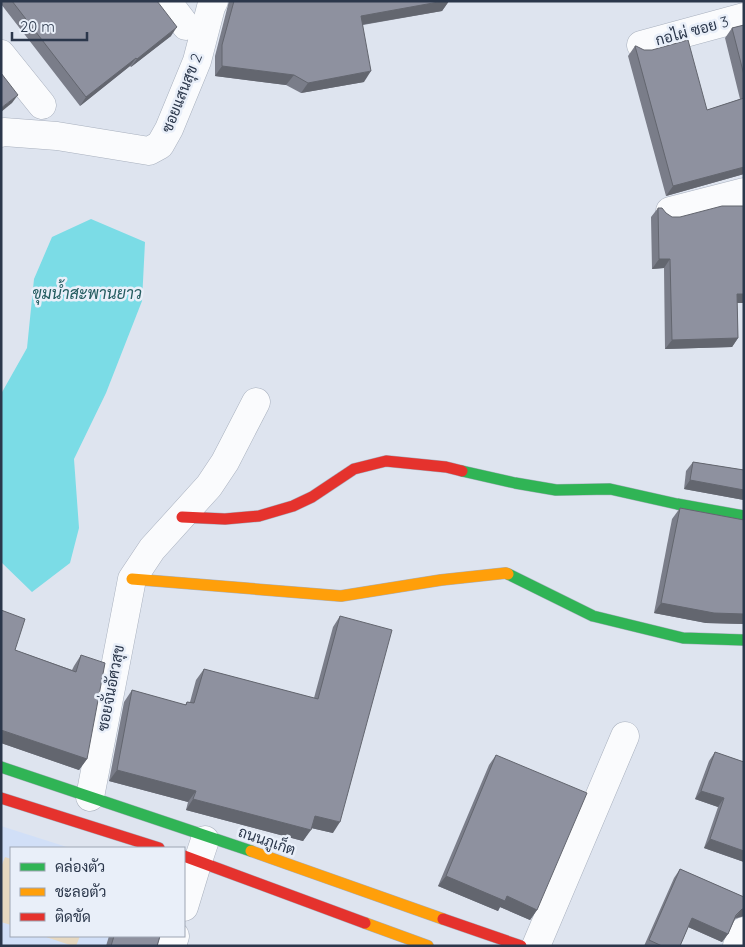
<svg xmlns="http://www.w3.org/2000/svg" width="745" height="947" viewBox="0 0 745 947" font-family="Quicksand,Sarabun,sans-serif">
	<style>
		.built { fill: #d1dff7 }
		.green { fill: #e6d8c0 }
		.water { fill: #7bdce6 }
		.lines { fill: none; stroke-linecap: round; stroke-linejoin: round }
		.street-casing { stroke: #a8b0be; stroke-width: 29 }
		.fast-casing { stroke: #a8b0be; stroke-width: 12 }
		.slow-casing { stroke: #a8b0be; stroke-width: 12 }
		.jam-casing { stroke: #a8b0be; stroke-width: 12 }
		.street { stroke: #fafbfd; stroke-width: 28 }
		.fast { stroke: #30b455; stroke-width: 11 }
		.slow { stroke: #ff9f0a; stroke-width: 11 }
		.jam { stroke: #e5322d; stroke-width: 11 }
		.wall { fill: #7a7d89 }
		.shaded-wall { fill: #63666f }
		.building { fill: #8e919f; stroke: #63666f }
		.labels { text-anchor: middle; stroke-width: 5; stroke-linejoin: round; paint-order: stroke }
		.street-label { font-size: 15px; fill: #2b374b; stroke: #e9eff9 }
		.water-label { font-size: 16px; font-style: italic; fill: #255d61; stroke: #e9eff9 }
	</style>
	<rect width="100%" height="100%" fill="#dee4ef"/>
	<polygon class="built" points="1,826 70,848 11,848 11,936 163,936 160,946 1,946"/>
	<g class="green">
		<polygon points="5,857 11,859 11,925 1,922 1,867"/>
		<polygon points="43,936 80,936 76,946 73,946"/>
	</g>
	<polygon class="water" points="91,219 145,242 142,301 106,393 74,459 79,528 70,563 32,592 1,562 1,394 27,348 34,279 52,237"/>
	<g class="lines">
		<defs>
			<g id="street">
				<polyline points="167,1 186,26"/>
				<polyline points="641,45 744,17"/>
				<polyline points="1,54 42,105"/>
				<polyline points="1,133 4,132 57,136 149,151 160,145 169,129 197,61 211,7 214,1"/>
				<polyline points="670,211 744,192"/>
				<polyline points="90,797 132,579 152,549 209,486 225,462 256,402"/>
				<polyline points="184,907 198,861 205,840"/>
				<polyline points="172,946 175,936"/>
				<polyline points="536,946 625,736"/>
				<polyline points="737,946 744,931"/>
			</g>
			<g id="fast">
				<polyline points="462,471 515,483 556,490 610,489 677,504 744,516"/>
				<polyline points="508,574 593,616 683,638 744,640"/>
				<polyline points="1,767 251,851"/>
			</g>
			<g id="slow">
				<polyline points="132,579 341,596 441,580 506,573 508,574"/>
				<polyline points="251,851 443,919"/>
				<polyline points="365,923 428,946"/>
			</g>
			<g id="jam">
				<polyline points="182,517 225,519 259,516 293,506 312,497 354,469 386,461 446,467 462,471"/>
				<polyline points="1,798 159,848"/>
				<polyline points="184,856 365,923"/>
				<polyline points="443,919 521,946"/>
			</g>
		</defs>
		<use href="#street" class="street-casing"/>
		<use href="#fast" class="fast-casing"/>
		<use href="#slow" class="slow-casing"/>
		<use href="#jam" class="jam-casing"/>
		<use href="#street" class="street"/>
		<use href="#fast" class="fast"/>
		<use href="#slow" class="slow"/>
		<use href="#jam" class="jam"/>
	</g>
	<g class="wall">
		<polygon points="1,1 157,1 171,36 131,67 130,66 80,106 1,4"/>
		<polygon points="229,1 449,1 442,11 363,25 364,82 301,93 286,85 215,76 215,56"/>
		<polygon points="744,25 744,174 666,196 628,56 635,46 707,110 740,99 725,38 732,28"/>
		<polygon points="658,208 666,213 737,303 738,338 732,347 665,349 664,268 652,269 651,217"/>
		<polygon points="693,462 744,470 744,500 684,489 686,471"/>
		<polygon points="680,508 744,520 744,624 706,623 654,613 672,519"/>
		<polygon points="1,610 15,650 72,670 74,666 81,655 87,759 79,770 1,743"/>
		<polygon points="340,616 333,833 311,828 303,841 186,810 188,802 109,781 124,702 132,690 185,705 187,702 190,702 196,680 204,669 314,698 333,627"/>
		<polygon points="715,752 744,762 744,862 704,848 718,807 695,799 709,761"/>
		<polygon points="496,755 537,910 530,920 500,907 498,911 438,886 489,765"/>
		<polygon points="680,869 744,897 744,916 735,919 728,934 722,942 688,927 680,946 644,946 674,878"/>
		<polygon points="109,936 160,936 157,946 106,946"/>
	</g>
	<g class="shaded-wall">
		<polygon points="444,1 449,1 442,11 354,26 361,16"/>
		<polygon points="177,27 171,36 131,67 137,59"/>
		<polygon points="136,58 130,66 80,106 86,97"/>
		<polygon points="222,66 294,75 286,85 215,76"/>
		<polygon points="371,71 364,82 301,93 308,83"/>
		<polygon points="18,95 12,103 1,112 1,108"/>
		<polygon points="744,167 744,174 666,196 673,186"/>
		<polygon points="659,259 670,259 664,268 652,269"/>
		<polygon points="737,294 744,294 744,303 731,303"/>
		<polygon points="738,338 732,347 665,349 672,340"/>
		<polygon points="690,480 744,490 744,500 684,489"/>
		<polygon points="661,603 744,614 744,624 706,623 654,613"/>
		<polygon points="1,730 87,759 79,770 1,743"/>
		<polygon points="117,770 196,791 188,802 109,781"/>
		<polygon points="701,791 724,798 718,807 695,799"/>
		<polygon points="193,799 311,830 303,841 186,810"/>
		<polygon points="315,816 340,822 333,833 307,827"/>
		<polygon points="710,839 744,851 744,862 704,848"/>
		<polygon points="446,876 507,896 537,910 530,920 500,907 498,911 438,886"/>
		<polygon points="742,909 744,909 744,916 735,918 730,924"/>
		<polygon points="692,918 728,934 722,942 686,926"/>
	</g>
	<g class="building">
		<polygon points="12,1 157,1 177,27 137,59 136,58 86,97"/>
		<polygon points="234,1 444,1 361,16 371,71 308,83 294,75 222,66 222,45"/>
		<polygon points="744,25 744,75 732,28"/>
		<polygon points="688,40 707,110 744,98 744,167 673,186 635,46 636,46 644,50 652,50"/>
		<polygon points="1,73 18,95 1,108"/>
		<polygon points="722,206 744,206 744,294 737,294 738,338 672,340 670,259 659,259 658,208 662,208 666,213 672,217 680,217"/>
		<polygon points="693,462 744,470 744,490 690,480"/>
		<polygon points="680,508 744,520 744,614 714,613 661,603"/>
		<polygon points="1,610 25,619 15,650 76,672 81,655 105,663 87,759 1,730"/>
		<polygon points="340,616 392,630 340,822 315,816 311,830 193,799 196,791 117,770 132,690 186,705 187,702 194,703 204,669 318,699"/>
		<polygon points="715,752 744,762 744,851 710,839 724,798 701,791"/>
		<polygon points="496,755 587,793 537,910 507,896 505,901 446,876"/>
		<polygon points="680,869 744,897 744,909 742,909 736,915 728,934 692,918 680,946 662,946 649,940"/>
		<polygon points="114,936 160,936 157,946 111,946"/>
	</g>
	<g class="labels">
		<g class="street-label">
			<text transform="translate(692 31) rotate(-15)" y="5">กอไผ่ ซอย 3</text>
			<text transform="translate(182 93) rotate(-68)" y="5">ซอยแสนสุข 2</text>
			<text transform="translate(111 688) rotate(-79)" y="5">ซอยจั่นอัศวสุข</text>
			<text transform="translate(267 841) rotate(19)" y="5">ถนนภูเก็ต</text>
		</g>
		<g class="water-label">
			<text x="87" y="299">ขุมน้ำสะพานยาว</text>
		</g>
	</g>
	<rect width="745" height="947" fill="none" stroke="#2b374b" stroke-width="5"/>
	<rect x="10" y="847" width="175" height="90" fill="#e9eff9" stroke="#9da5b3"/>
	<rect x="20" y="863" width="25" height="8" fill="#30b455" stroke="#9da5b3"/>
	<text x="55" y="872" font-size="15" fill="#2b374b">คล่องตัว</text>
	<rect x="20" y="888" width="25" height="8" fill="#ff9f0a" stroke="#9da5b3"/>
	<text x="55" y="897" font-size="15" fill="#2b374b">ชะลอตัว</text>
	<rect x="20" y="913" width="25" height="8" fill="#e5322d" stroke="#9da5b3"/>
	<text x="55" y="922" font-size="15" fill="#2b374b">ติดขัด</text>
	<path d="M12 32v8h75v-8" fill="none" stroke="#2b374b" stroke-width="2.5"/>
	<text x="20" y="32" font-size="15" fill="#2b374b" stroke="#e9eff9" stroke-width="4" paint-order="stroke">20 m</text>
</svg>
